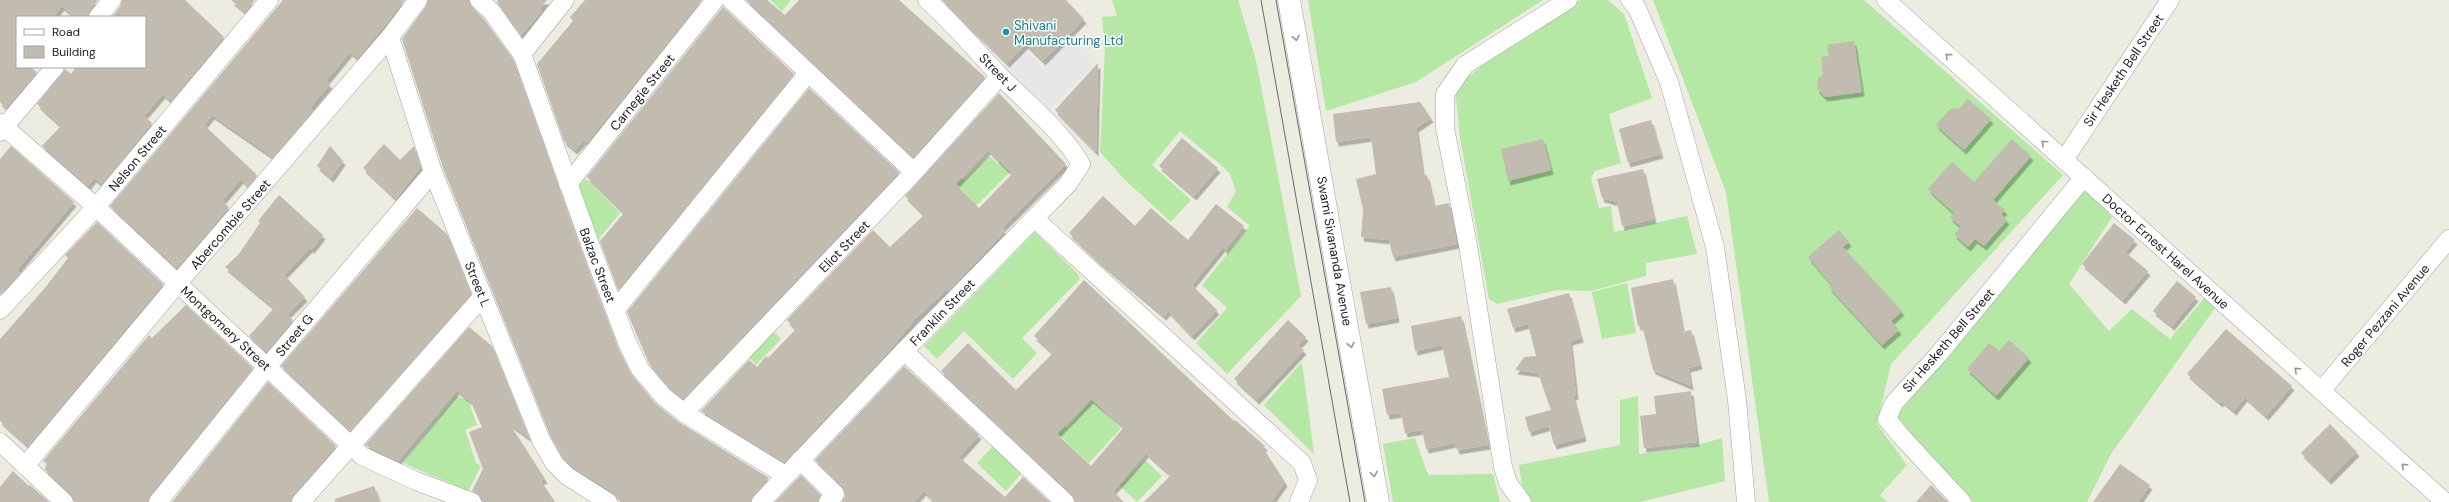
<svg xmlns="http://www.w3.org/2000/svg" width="2449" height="502" viewBox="0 0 2449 502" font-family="'DM Sans',sans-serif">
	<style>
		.grass { fill: #b4e8a4 }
		.parking { fill: #e7e7e7 }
		.building { fill: #c1bbb0; fill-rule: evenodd; filter: url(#shadow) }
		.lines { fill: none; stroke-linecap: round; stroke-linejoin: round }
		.minor-casing { stroke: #a2a2a2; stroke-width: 19 }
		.tertiary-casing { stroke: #a2a2a2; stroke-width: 23 }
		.minor { stroke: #fff; stroke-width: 18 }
		.tertiary { stroke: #fff; stroke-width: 22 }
		.tram { stroke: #696969; stroke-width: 1 }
		.oneway { stroke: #989898 }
		.culture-dot { fill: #0f9aa8; stroke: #fff; stroke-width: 1.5 }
		.labels { text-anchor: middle; stroke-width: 3; stroke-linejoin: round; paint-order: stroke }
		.culture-label { font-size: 13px; fill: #0d838f; stroke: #fff; text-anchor: start }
		.street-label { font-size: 13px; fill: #1b1b1b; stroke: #fff }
	</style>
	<defs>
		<filter id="shadow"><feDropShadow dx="2.5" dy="4.5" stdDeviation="0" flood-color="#0004"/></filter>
	</defs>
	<rect width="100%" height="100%" fill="#ecece0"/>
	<g class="grass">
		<polygon points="770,0 791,0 782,11"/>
		<polygon points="1112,0 1238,0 1256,60 1301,296 1227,374 1196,343 1227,308 1202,285 1250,226 1227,207 1236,191 1230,174 1222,166 1180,131 1152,165 1191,200 1171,222 1125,180 1100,152 1105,48 1102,17 1117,16"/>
		<polygon points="1308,0 1543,0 1416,82 1326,111"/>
		<polygon points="1581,0 1608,0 1624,14 1652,98 1609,114 1621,163 1595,171 1591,178 1599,208 1611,206 1614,232 1687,216 1697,254 1646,263 1646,276 1591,291 1558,290 1497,304 1489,299 1460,138 1455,88 1524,31"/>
		<polygon points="1653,0 1864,0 2063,175 1891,364 1877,424 1907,465 1880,495 1887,502 1769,502 1726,192"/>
		<polygon points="989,156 998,164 1002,160 1012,170 960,222 925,241 969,197 954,181 960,176 964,180"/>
		<polygon points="586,179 620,213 596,242 577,187"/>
		<polygon points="2083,186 2112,217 2069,284 2109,331 2132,309 2170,339 2206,296 2215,308 2111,454 2087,502 1973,502 1896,417"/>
		<polygon points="1035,232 1078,274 1080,279 1022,338 1037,353 1013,379 964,331 937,359 924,346"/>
		<polygon points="1627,283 1636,333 1602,339 1592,292"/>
		<polygon points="771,329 781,339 756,365 746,355"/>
		<polygon points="1302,362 1314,454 1264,405"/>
		<polygon points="456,396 468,400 477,425 465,430 476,463 481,466 468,491 403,463"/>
		<polygon points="1638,396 1639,454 1687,448 1722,438 1725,481 1640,502 1532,502 1522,485 1519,465 1620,445 1620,400"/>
		<polygon points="1092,400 1121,428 1089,463 1057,433 1047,409 1067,428"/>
		<polygon points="1415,438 1428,475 1493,474 1500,502 1393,502 1383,444"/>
		<polygon points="993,446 1022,473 1006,491 977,463"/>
		<polygon points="1145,460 1162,476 1137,502 1120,486"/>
	</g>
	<polygon class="parking" points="1072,37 1097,61 1049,110 1007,68 1025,50 1042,67"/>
	<g class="building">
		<polygon points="0,0 98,0 90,10 88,17 75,17 62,6 53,17 17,17 17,67 30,67 37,72 6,108 0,102"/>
		<polygon points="122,0 185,0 224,37 171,101 163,94 144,116 152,123 102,184 94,178 88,186 42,146 61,126 37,104 65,69 71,74 76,67 145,67 145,17 112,17 120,7"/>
		<polygon points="231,0 253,0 254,1 245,12"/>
		<polygon points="283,0 405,0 358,58 350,52 326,81 330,84 310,108 313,110 273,157 212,115 204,125 257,175 248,186 241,179 222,201 229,207 177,268 110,206"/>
		<polygon points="428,0 469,0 472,7 484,19 513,59 584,259 617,346 631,374 655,403 677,421 769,478 753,495 751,502 621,502 614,493 574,468 562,457 550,435 443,168 402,39 426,6"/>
		<polygon points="498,0 547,0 540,9 542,11 521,35 497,2"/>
		<polygon points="585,0 702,0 587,143 584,140 575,150 564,141 537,64 573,21 570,17"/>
		<polygon points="746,0 767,0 785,15 799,0 899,0 985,77 913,157"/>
		<polygon points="942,0 1066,0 1084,19 1043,61 1026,44 1007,63"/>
		<polygon points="723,7 794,74 618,290 600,241 624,213 587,177"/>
		<polygon points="1854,41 1862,92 1825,97 1817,89 1818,78 1823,75 1821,57 1829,56 1827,45"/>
		<polygon points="1098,63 1096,152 1055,110"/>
		<polygon points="809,88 899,172 683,399 670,388 649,363 627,312"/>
		<path d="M999 93 1066 164 1002 228 1005 231 948 291 946 290 914 320 889 351 784 462 701 411 749 360 757 367 766 356 768 358 796 329 787 320 873 230 890 247 924 215 905 196ZM988 150 1012 174 979 208 956 184Z"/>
		<polygon points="1968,99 1991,119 1964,150 1936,125 1951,108 1959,109"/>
		<polygon points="1420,102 1431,118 1416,128 1423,176 1427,175 1434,206 1449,203 1457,244 1393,257 1389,240 1361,237 1363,210 1356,179 1376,174 1371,137 1336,142 1333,114"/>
		<polygon points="1651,120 1661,154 1628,163 1619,129"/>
		<polygon points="1182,138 1218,168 1194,196 1159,166"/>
		<polygon points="1543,139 1551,170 1508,181 1501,149"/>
		<polygon points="2012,139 2031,156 1993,200 2005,210 2001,214 2007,220 1984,246 1975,239 1968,247 1954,234 1961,227 1950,217 1954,213 1928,189 1952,162 1974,182"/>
		<polygon points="384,144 400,160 414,146 420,167 396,199 363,168"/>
		<polygon points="11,146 74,202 17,270 20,273 0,295 0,159"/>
		<polygon points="330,146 343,161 331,178 317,166"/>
		<polygon points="1643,169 1654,219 1622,226 1617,202 1602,198 1597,179"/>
		<polygon points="279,195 323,235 312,249 310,248 284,275 305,297 287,315 293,320 266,352 249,336 274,308 225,267 239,254 260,223 258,221"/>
		<polygon points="1103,196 1135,226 1151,208 1188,240 1216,204 1244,226 1225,250 1223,247 1192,285 1217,310 1192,336 1168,311 1164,316 1100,262 1069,233"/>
		<polygon points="417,208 447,234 471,294 350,431 281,366"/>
		<polygon points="97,222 163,284 28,446 0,421 0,339 44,289 68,258 65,255"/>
		<polygon points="2114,223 2135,240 2125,252 2148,271 2123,300 2082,264"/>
		<polygon points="1839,230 1849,242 1843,247 1902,311 1891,321 1899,330 1882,345 1829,287 1832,285 1808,257"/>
		<polygon points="1673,279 1683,332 1691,330 1700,365 1688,368 1691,386 1653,370 1642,325 1638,326 1631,288"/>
		<path d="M1084 280 1234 421 1235 420 1265 446 1263 448 1285 482 1271 502H1144L1171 475 1146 453 1113 491 1124 502H1075L1072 494 941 371 968 343 1016 390 1053 353 1034 336ZM1091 399 1124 427 1091 466 1057 434Z"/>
		<polygon points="2177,281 2196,297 2172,326 2153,311"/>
		<polygon points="1391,287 1397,318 1366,324 1360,292"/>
		<polygon points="1569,293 1581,338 1570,341 1576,395 1573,396 1584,437 1554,445 1549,426 1529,432 1525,417 1551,410 1538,373 1515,370 1524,357 1536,356 1528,324 1513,328 1507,309"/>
		<polygon points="186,305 253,368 150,495 148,502 74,502 71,494 44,469 48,465 43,461 149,335 152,338"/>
		<polygon points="1461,316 1488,445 1457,450 1455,443 1426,449 1422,430 1405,433 1401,413 1387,415 1382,389 1449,377 1442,345 1415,351 1411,326"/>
		<polygon points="1288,320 1306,337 1298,345 1304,350 1257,400 1234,379"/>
		<polygon points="469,327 492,346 529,438 509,423 545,479 541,481 555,502 488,502 472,491 483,469 469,432 482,427 471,402 457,390 398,461 365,445"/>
		<polygon points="2226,329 2292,386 2266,416 2245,397 2234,411 2222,401 2220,403 2187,374"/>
		<polygon points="2009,340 2029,358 1996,396 1967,369 1989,343 1999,351"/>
		<polygon points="904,366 979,435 959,457 1005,497 1023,477 1050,502 935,502 924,491 914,502 842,502 845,496 843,487 815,460"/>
		<polygon points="268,382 336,446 293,495 291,502 172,502"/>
		<polygon points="1691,391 1697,442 1644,448 1640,416 1656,414 1654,396"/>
		<polygon points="2330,424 2357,452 2329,480 2301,453"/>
		<polygon points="2120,464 2150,485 2138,502 2093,502"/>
		<polygon points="13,471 29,486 30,485 49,502 0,502 0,487"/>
		<polygon points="801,475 821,495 818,502 775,502"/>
		<polygon points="1931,485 1948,502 1916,502"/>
		<polygon points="374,486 380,502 335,502 335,499"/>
	</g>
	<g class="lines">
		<defs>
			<g id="minor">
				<polyline points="479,0 492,12 522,54 594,255 627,342 640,369 663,396 684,413 785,475"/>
				<polyline points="731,0 914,172"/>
				<polyline points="1630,0 1637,8 1669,82 1715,247 1737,400 1746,502"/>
				<polyline points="1886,0 2445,502"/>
				<polyline points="98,17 112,0"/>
				<polyline points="390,37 433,172 541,440 554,463 567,476 608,502"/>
				<polyline points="522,54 565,0"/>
				<polyline points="0,123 96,207 362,456 416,481 472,502"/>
				<polyline points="0,132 55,67"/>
				<polyline points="2064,160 2170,0"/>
				<polyline points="568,184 715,0"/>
				<polyline points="1034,218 1302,463 1308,480 1299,502"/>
				<polyline points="616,309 808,73"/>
				<polyline points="0,310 96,207 269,0"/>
				<polyline points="904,351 1065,502"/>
				<polyline points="2321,391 2449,239"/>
				<polyline points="684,413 914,172 1000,76"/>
				<polyline points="0,442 64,502"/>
				<polyline points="800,460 835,494 828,502"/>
				<polyline points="25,466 178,283 390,37 418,0"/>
				<polyline points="158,502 267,367 433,172"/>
				<polyline points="301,502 483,296"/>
				<path d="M761 502 904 351 1068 184 1081 164C1061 130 1029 105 1001 77 976 51 954 24 927 0"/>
				<polyline points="1522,502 1508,483 1503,467 1468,245 1445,128 1445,94 1465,65 1568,0"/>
				<polyline points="1962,502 1901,436 1887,419 1894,403 1938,355 2084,177"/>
			</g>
			<polyline id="tertiary" points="1289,0 1378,502"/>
		</defs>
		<use href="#minor" class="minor-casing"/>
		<use href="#tertiary" class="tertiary-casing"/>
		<use href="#minor" class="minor"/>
		<use href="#tertiary" class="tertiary"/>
		<g class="tram">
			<polyline points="1261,0 1350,502"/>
			<polyline points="1276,0 1365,502"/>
		</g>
	</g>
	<defs><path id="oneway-chevron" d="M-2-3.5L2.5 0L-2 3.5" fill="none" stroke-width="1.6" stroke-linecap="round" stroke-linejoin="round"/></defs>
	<g class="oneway">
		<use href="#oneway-chevron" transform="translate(1296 38) rotate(80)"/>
		<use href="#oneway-chevron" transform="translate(1948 56) rotate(-138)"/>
		<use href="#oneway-chevron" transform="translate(2044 143) rotate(-138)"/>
		<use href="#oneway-chevron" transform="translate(1351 345) rotate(80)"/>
		<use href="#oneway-chevron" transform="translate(2297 370) rotate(-138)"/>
		<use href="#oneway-chevron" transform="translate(2404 466) rotate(-138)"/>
		<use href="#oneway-chevron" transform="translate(1374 474) rotate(81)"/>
	</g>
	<circle class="culture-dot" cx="1006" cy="32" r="4"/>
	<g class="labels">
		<g class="culture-label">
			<text x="1014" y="30">Shivani<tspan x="1014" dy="15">Manufacturing Ltd</tspan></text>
		</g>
		<g class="street-label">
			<text transform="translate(2123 70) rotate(-56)" y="5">Sir Hesketh Bell Street</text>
			<text transform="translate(998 72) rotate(46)" y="5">Street J</text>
			<text transform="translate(642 92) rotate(-51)" y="5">Carnegie Street</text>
			<text transform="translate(137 158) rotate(-50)" y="5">Nelson Street</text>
			<text transform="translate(230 224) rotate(-49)" y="5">Abercombie Street</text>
			<text transform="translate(844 246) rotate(-46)" y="5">Eliot Street</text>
			<text transform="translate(1335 251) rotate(80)" y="5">Swami Sivananda Avenue</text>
			<text transform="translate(2166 251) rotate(42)" y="5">Doctor Ernest Harel Avenue</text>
			<text transform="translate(598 265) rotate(69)" y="5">Balzac Street</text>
			<text transform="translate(478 284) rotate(68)" y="5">Street L</text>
			<text transform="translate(942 312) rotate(-46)" y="5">Franklin Street</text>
			<text transform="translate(2385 315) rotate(-50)" y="5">Roger Pezzani Avenue</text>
			<text transform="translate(226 328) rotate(43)" y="5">Montgomery Street</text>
			<text transform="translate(294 335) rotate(-50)" y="5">Street G</text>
			<text transform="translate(1948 340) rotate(-49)" y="5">Sir Hesketh Bell Street</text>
		</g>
	</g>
	<rect x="16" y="16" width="130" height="52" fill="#ffffff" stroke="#a4a4a4"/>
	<rect x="24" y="29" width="20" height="6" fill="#ffffff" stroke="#a4a4a4"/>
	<text x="52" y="36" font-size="12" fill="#1b1b1b">Road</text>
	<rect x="24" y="46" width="20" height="12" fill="#c1bbb0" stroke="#a4a4a4"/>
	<text x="52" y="56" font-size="12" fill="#1b1b1b">Building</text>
</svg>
